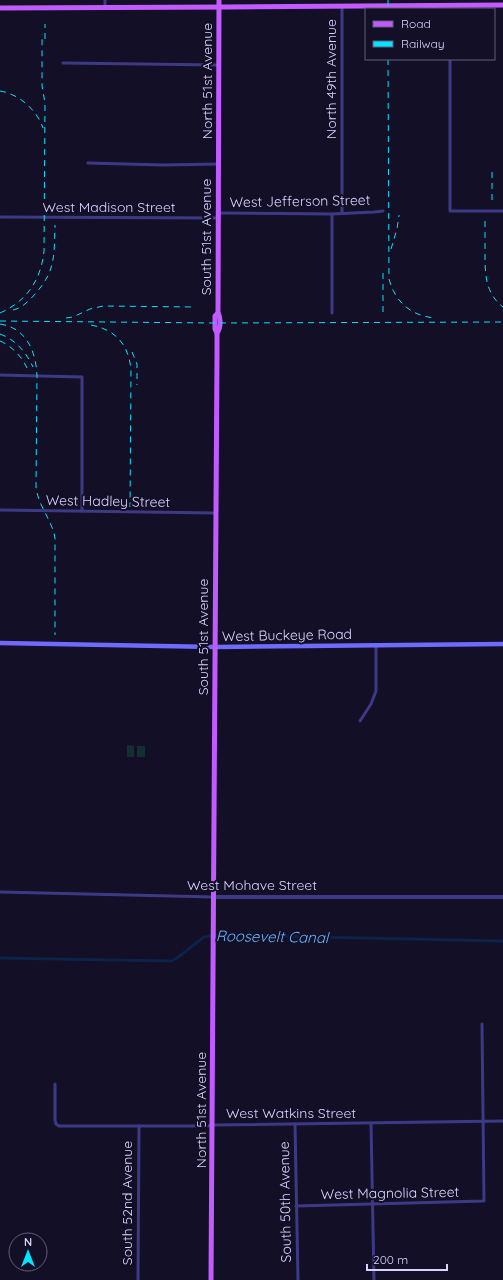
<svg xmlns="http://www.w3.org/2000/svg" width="503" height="1280" viewBox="0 0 503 1280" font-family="Quicksand,sans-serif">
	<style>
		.green { fill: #12302f }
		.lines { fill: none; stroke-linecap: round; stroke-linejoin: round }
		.canal { stroke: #0c2248; stroke-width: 3 }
		.minor { stroke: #3d3a85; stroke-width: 3 }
		.tertiary { stroke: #3d3a85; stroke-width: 4 }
		.secondary { stroke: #6f6bff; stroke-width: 4.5 }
		.primary { stroke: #c25bff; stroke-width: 5 }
		.rail { stroke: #00e5ff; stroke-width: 1; stroke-dasharray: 6 5; stroke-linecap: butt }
		.labels { text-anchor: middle; stroke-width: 4; stroke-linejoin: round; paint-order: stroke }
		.street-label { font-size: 14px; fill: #d9d4ff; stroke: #130f26 }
		.water-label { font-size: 15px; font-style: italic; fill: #62b6ff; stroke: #130f26 }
	</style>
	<rect width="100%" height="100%" fill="#130f26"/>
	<g class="green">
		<polygon points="127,745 134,746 134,757 127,757"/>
		<rect x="137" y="746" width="8" height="11"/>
	</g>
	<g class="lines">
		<polyline class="canal" points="0,958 171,961 177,958 204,937 219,935 503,941"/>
		<g class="minor">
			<polyline points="342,6 342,213"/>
			<polyline points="105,7 105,0"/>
			<polyline points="450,59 450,211 503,211"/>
			<polyline points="63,63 219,65"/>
			<polyline points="88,163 163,165 219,164"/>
			<polyline points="218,213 332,214 374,212 383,211"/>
			<polyline points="0,217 218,218"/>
			<polyline points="332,313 332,214"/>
			<polyline points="0,375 82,377 82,511"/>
			<polyline points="0,510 216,513"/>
			<polyline points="360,721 371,704 376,691 376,645"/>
			<polyline points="0,892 214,897"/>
			<polyline points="55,1084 55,1120 56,1124 59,1126 207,1126 213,1125 503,1121"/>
			<polyline points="371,1123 374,1280"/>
			<polyline points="295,1124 298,1280"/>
			<polyline points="296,1206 484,1201 482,1024"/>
			<polyline points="138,1280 139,1126"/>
		</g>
		<polyline class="tertiary" points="214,897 503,897"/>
		<polyline class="secondary" points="0,643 215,647 503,644"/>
		<g class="primary">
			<polyline points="0,8 227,7 503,5"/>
			<path d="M217 333C221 328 221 318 218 313L219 0"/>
			<polyline points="211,1280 217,356 217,333 215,329 215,316 218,313"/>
		</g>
		<g class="rail">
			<polyline points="388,0 388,9"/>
			<polyline points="45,39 45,24"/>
			<path d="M388 59 389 279C395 302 411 316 435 318"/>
			<path d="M0 91C19 94 37 110 43 128"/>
			<polyline points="492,200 492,167"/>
			<path d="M485 221C485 232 485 242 485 253 485 274 485 293 503 307"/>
			<polyline points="391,249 397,229 399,215"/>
			<path d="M13 310C22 308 29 301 35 294 56 271 54 255 55 225"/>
			<polyline points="383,312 383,270"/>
			<path d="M0 313C27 301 41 280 44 251L45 103 42 86V34"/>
			<polyline points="66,318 73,317 90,309 103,306 194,307"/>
			<polyline points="0,321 215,323 503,322"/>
			<path d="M0 324C27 328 36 352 37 376L36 487C38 506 52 520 55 538V635"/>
			<path d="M91 325C116 330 128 344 131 369L130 507"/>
			<path d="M0 334C16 340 26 352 33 367"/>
			<path d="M0 341C12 346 22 357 27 368"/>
			<polyline points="132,352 137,364 137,385"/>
		</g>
	</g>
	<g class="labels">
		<g class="street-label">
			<text transform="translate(331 79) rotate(-90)" y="5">North 49th Avenue</text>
			<text transform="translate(207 81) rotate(-90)" y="5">North 51st Avenue</text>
			<text transform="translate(300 201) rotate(-1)" y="5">West Jefferson Street</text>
			<text x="109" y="212">West Madison Street</text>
			<text transform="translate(206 237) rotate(-90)" y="5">South 51st Avenue</text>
			<text transform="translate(108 501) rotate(1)" y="5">West Hadley Street</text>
			<text transform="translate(287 635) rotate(-1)" y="5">West Buckeye Road</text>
			<text transform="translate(203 637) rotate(-90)" y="5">South 51st Avenue</text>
			<text x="252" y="890">West Mohave Street</text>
			<text transform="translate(201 1110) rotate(-90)" y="5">North 51st Avenue</text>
			<text x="291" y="1118">West Watkins Street</text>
			<text transform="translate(390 1193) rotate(-1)" y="5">West Magnolia Street</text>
			<text transform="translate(285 1202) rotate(-91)" y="5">South 50th Avenue</text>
			<text transform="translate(127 1203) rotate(-90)" y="5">South 52nd Avenue</text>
		</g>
		<g class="water-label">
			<text transform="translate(272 937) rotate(1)" y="5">Roosevelt Canal</text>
		</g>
	</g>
	<rect x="365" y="8" width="130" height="52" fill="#130f26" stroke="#625e7d"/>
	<rect x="373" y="21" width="20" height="6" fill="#c25bff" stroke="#625e7d"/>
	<text x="401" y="28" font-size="12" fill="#d9d4ff">Road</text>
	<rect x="373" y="41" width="20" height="6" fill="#00e5ff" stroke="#625e7d"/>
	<text x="401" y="48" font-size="12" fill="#d9d4ff">Railway</text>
	<g transform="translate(28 1252)"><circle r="19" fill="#130f26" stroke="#625e7d"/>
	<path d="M0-3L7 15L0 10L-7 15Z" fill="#00e5ff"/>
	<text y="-6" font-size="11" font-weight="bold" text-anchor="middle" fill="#d9d4ff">N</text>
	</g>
	<path d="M367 1264v6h80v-6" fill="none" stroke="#d9d4ff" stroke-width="2"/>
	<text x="373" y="1264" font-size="12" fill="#d9d4ff" stroke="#130f26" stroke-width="3" paint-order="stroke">200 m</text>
</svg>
